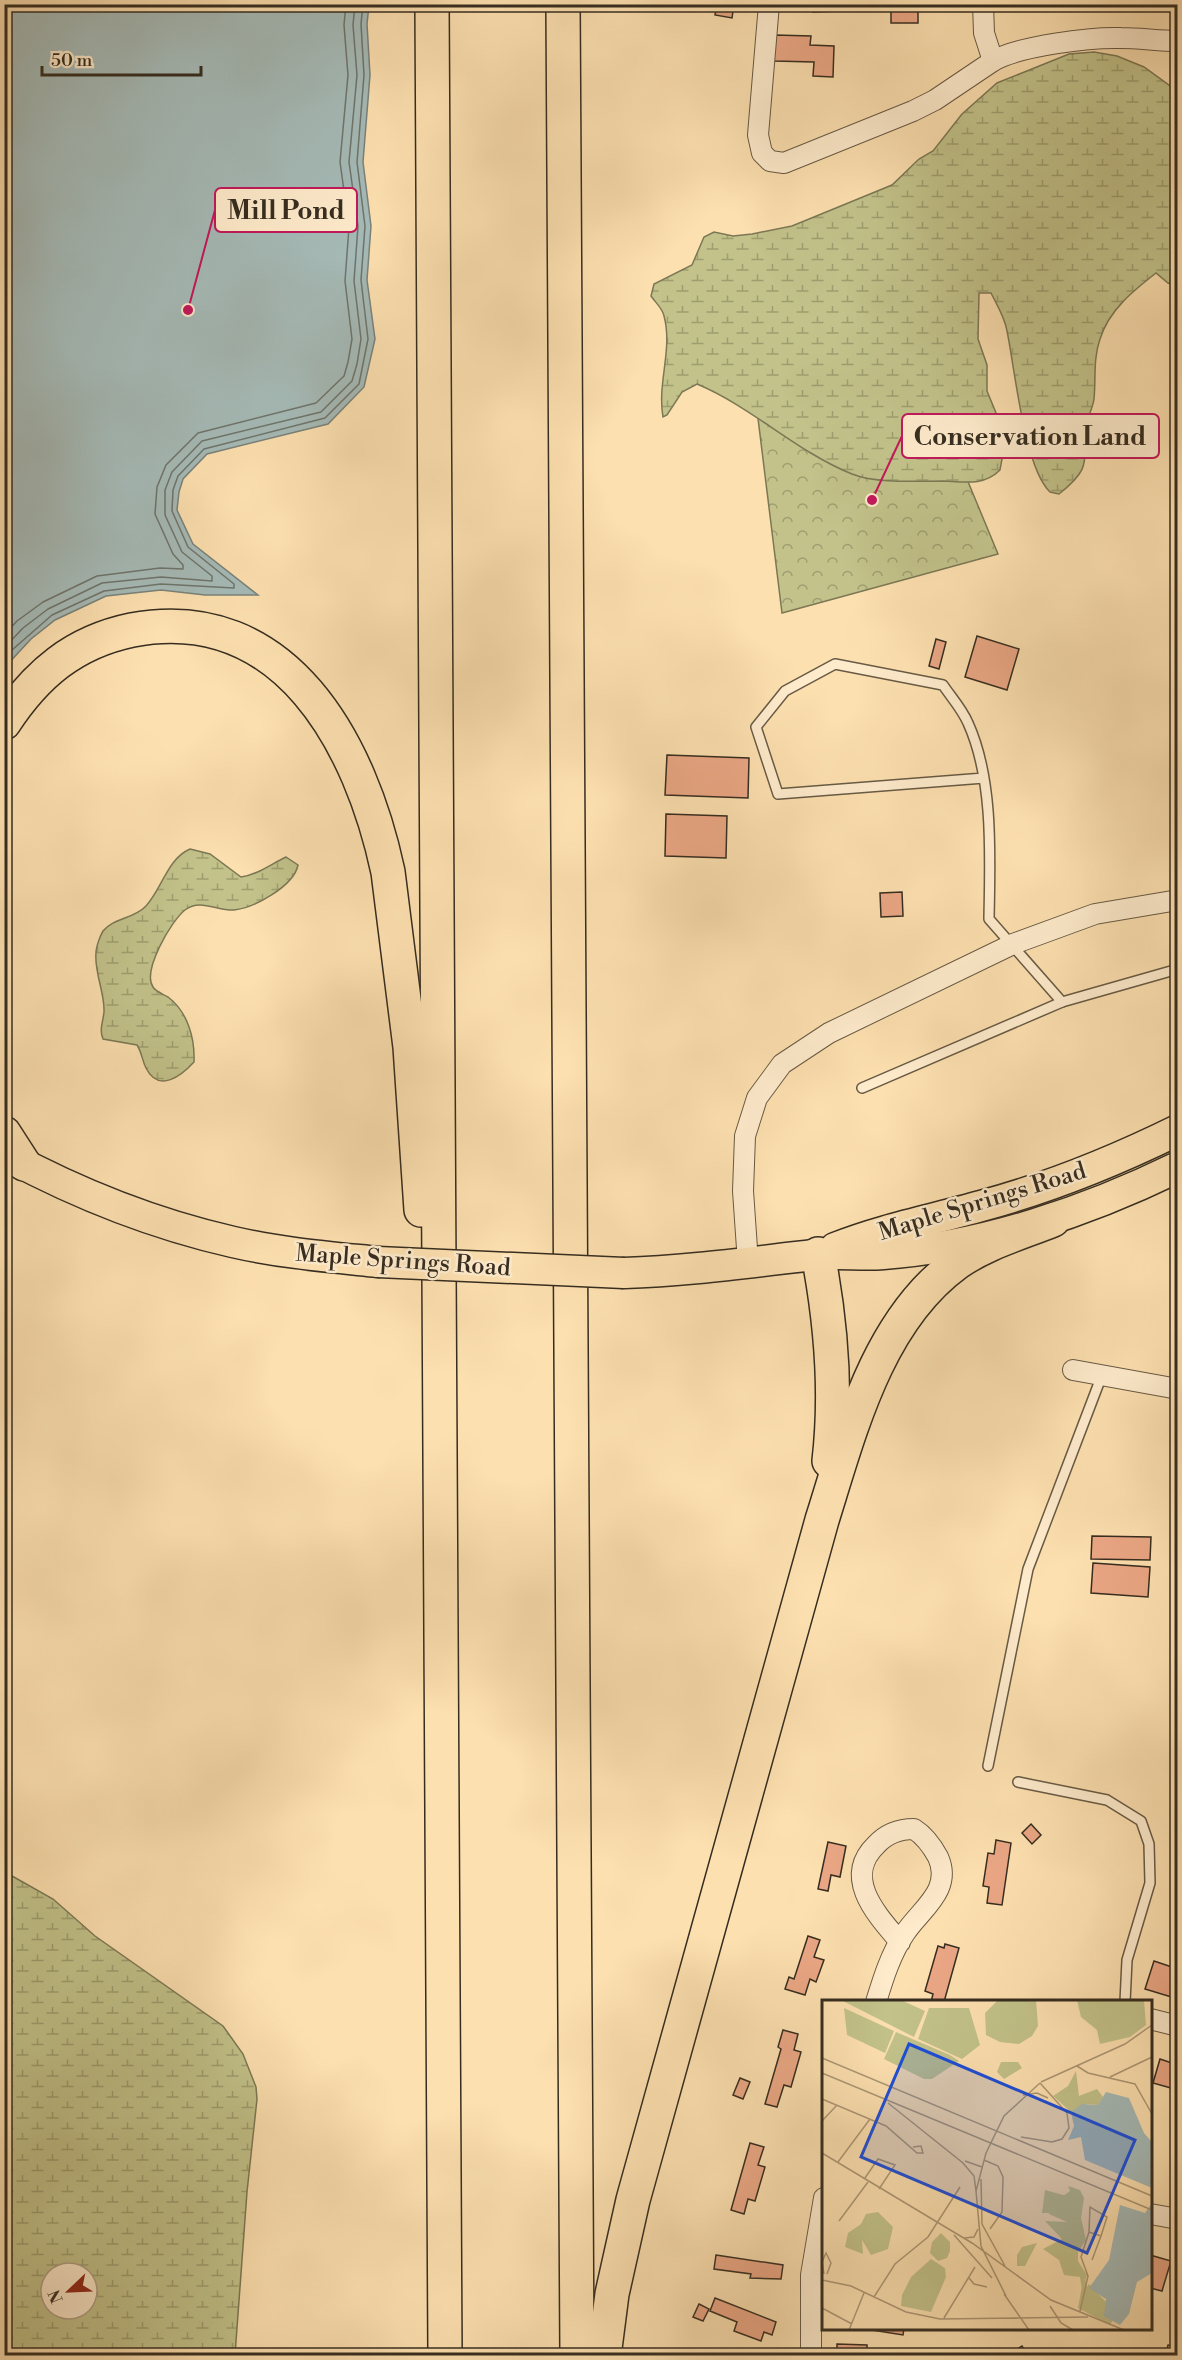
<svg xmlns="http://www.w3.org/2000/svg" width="1182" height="2360" viewBox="0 0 1182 2360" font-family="'Libre Bodoni',serif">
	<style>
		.forest { fill: url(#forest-crowns); stroke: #7c7855; stroke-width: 1.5 }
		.wetland { fill: url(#wetland-marsh); stroke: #7c7855; stroke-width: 1.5; fill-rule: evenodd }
		.water { fill: #a5bab7; stroke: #79827b; stroke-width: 1.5 }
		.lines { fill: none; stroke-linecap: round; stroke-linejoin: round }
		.shore { stroke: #6e746c; stroke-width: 1.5 }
		.building { fill: #eba785; stroke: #362d20; stroke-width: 1.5 }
		.lane-casing { stroke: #685a44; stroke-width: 12 }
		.street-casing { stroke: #685a44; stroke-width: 22 }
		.primary-casing { stroke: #362d20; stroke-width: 33 }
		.highway-casing { stroke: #362d20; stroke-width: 36 }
		.lane { stroke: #feebcc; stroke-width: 9 }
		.street { stroke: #feebcc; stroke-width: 20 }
		.primary { stroke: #fde0b0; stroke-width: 30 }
		.highway { stroke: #fde0b0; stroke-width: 33 }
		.primary-bridge-casing { stroke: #362d20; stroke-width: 33; stroke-linecap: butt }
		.primary-bridge { stroke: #fde0b0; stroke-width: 30 }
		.labels { text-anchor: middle; stroke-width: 5; stroke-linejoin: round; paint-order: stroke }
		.street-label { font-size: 24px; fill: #362d20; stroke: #feebcc }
		.inset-road { fill: none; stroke: #ad9876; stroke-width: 1.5 }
		.view { fill: #1d4ed8; fill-opacity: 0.15; stroke: #1d4ed8; stroke-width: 3 }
		.inset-edge { fill: none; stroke: #362d20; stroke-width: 3 }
		.leader { fill: none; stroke: #c2185b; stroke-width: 2 }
		.callout-dot { fill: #c2185b; stroke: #feebcc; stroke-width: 2 }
		.callout { fill: #feebcc; stroke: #c2185b; stroke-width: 2 }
		.callout-label { font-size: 26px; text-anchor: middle; font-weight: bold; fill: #362d20 }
	</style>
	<defs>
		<pattern id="forest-crowns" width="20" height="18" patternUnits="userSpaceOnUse" patternTransform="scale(1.5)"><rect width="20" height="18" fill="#c2c28a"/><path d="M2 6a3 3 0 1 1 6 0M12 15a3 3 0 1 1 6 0" fill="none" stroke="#9e9e70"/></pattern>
		<pattern id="wetland-marsh" width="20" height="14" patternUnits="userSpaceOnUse" patternTransform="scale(1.5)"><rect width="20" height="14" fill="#c2c28a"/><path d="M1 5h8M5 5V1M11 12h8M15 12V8" fill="none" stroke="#9e9e70"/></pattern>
	</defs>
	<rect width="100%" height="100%" fill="#fde0b0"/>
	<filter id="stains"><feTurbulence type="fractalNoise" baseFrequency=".00333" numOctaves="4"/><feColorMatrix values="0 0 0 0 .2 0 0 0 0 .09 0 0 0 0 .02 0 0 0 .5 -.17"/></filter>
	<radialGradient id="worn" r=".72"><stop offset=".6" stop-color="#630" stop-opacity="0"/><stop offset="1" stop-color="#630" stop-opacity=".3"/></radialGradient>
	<polygon class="forest" points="746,321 947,431 998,554 782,613"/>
	<g class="wetland">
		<path d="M1094 52 1117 56 1144 67 1177 91 1178 286 1168 283 1156 273C1133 291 1109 310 1100 339 1093 359 1096 379 1094 399 1093 407 1089 414 1087 421 1080 459 1097 464 1059 494L1050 492C1024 467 1015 369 1007 331 1005 318 997 305 991 293H979L978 339 987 365V391L1006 437 1000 470C984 486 965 482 944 481 917 481 877 484 852 474 797 452 752 407 697 384L682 392 667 415 663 417C657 383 673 349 664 316 663 309 655 302 651 296L654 284 692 265 704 237 714 232 733 236 752 234 792 226 892 185 919 159 933 151 962 114 997 83 1069 54Z"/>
		<path d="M190 849 210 854 241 877C257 875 271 864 286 857L298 865C294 886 254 908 234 910 217 911 200 898 185 910 171 921 142 971 153 987 156 992 163 994 168 997 188 1012 195 1039 194 1062 182 1075 159 1094 146 1068 142 1060 142 1053 137 1045L103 1039C99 1030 103 1022 104 1012 105 993 94 972 96 953 96 947 100 936 103 931 113 918 134 919 146 906 162 889 167 859 190 849Z"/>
		<path d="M5 1872 53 1899 95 1936 223 2026 243 2054 256 2087 257 2099 247 2192 235 2355H5ZM51 2273H87V2309H51Z"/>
	</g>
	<polygon class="water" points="5,4 369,5 367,24 370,75 363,162 371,226 367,280 375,339 364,387 328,424 207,454 183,479 179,492 177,510 193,544 258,595 205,595 161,590 106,596 55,620 31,639 5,667"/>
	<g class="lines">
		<g class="shore">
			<polyline points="4,635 17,621 43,602 97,576 160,568 183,569 183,565 173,554 155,514 157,487 166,465 198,433 316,403 344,376 348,362 352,339 345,281 349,227 340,162 348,75 344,25 346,4"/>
			<polyline points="4,648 23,628 48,609 102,583 161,577 212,581 212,576 182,552 165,515 165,490 172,472 202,441 321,412 352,381 357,364 361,339 354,281 358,226 349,162 357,75 353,25 355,4"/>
			<polyline points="4,657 52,615 104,591 161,584 234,588 234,584 188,547 172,511 173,490 178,476 204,449 325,418 359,384 368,339 361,280 365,226 357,162 364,75 361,24 363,4"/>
		</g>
	</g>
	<g class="building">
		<polygon points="717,4 734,4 732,18 715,15"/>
		<polygon points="812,4 837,4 837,11 813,12"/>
		<rect x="891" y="4" width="27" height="19"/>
		<polygon points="775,35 811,36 810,45 834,46 833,77 813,76 814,62 774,61"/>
		<polygon points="977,636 1019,649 1007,690 965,677"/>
		<polygon points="936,639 946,642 939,669 929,666"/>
		<polygon points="667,755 749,758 748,798 665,795"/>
		<polygon points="666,814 727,816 726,858 665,856"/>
		<polygon points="902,892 903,916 881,917 880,893"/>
		<polygon points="1092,1536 1151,1537 1150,1560 1091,1559"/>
		<polygon points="1093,1563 1150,1567 1148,1597 1091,1593"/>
		<polygon points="1031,1824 1041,1835 1032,1844 1022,1833"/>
		<polygon points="996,1840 1011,1843 1002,1905 987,1903 989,1887 983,1886 988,1853 994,1854"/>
		<polygon points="828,1842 846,1846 840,1877 831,1875 828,1891 818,1889"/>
		<polygon points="808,1936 820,1940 814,1957 824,1960 816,1982 810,1979 805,1995 785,1989 789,1977 794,1979"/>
		<polygon points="945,1944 959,1948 944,2002 931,2002 933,1994 925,1991 938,1946 944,1948"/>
		<polygon points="1154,1961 1178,1969 1178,1999 1145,1989"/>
		<polygon points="783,2030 798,2034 794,2050 801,2052 791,2087 784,2085 777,2107 765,2104 781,2049 778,2047"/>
		<polygon points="1160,2059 1178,2065 1178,2090 1153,2083"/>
		<polygon points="740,2078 750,2082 743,2099 733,2095"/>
		<polygon points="750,2143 764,2147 758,2165 765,2167 755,2201 748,2199 744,2214 731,2210"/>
		<polygon points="716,2255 783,2265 781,2279 750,2278 751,2274 714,2269"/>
		<polygon points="1150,2255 1171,2261 1162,2291 1150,2288"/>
		<polygon points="715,2298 776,2322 772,2335 764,2332 761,2341 734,2331 737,2322 710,2311"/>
		<polygon points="699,2304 709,2309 703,2321 693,2317"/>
		<polygon points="859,2328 904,2328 903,2335"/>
		<polygon points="837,2344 867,2345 867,2356 837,2356"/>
		<polygon points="1168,2345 1178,2347 1178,2356 1165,2356"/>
		<polygon points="1022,2346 1028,2356 1006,2356"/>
	</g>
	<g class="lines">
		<defs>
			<g id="lane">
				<path d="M984 778 778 794 756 727 785 691 835 664 943 685C951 697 962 709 968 723 994 780 990 858 989 919L1062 1002 1178 969"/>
				<polyline points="862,1088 1062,1002"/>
				<polyline points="988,1766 1028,1569 1102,1375"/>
				<polyline points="1018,1782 1107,1800 1141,1821 1149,1844 1150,1883 1127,1960 1125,2002"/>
			</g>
			<g id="street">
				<polyline points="769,4 758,135 762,153 770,161 784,163 913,111 935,100 993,61"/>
				<path d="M983 4 984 33 993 61C1019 46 1091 37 1121 38 1140 38 1159 41 1178 41"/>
				<polyline points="748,1263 743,1191 745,1136 757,1098 782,1064 829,1033 1013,944 1095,914 1178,900"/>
				<polyline points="1073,1370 1178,1389"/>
				<path d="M876 2002C883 1979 891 1953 905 1933 921 1909 953 1890 938 1857 932 1846 925 1836 914 1829 899 1829 886 1834 876 1845 842 1878 877 1915 900 1942"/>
				<polyline points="1150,2019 1178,2026"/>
				<polyline points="1150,2214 1178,2219"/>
				<polyline points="811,2356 811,2275 824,2198"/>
			</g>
			<g id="primary">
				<path d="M4 1154C76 1193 154 1224 233 1242 281 1253 330 1257 378 1262"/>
				<path d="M835 1248C883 1229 931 1220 981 1206 1048 1188 1115 1161 1178 1130"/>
				<path d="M624 1273C689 1271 751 1262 814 1255 837 1252 860 1256 883 1254 983 1247 1088 1211 1178 1167"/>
			</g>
			<g id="highway">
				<polyline points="432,4 445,2356"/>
				<polyline points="563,4 577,2356"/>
				<path d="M4 723C36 674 74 642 132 630 286 601 361 745 388 872L410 1047 421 1210"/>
				<polyline points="4,1133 24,1164"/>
				<path d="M818 1254C831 1322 837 1392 829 1461"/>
				<path d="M604 2356 612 2294 633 2200 822 1520C850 1431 877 1321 957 1263 985 1243 1021 1233 1053 1220"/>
			</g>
		</defs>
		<use href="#lane" class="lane-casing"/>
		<use href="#street" class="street-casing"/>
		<use href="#primary" class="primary-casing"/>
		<use href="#highway" class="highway-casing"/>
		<use href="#lane" class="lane"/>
		<use href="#street" class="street"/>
		<use href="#primary" class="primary"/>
		<use href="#highway" class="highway"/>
		<defs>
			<polyline id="primary-bridge" points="378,1262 624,1273"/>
		</defs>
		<use href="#primary-bridge" class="primary-bridge-casing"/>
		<use href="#primary-bridge" class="primary-bridge"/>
	</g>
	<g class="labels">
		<g class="street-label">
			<text transform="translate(982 1201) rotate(-17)" y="8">Maple Springs Road</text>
			<text transform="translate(403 1260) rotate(4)" y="8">Maple Springs Road</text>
		</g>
	</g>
	<g transform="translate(822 2000)">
		<rect width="330" height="330" fill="#fde0b0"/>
		<path d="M179 62H196L200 68 182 79 175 72ZM223 190 252 198 233 213H220ZM262 275 265 287 267 284 284 302 291 320 288 325 256 308Z" fill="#c2c28a"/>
		<path d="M19 0H79L103 11 92 37ZM176 0H214L216 26 210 36 197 44 178 42 164 35 163 13ZM255 0H322L324 25 308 37 278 44 275 30 259 17ZM22 8 72 31 63 53 25 35ZM107 8H147L158 45 140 59 96 39ZM74 32 128 55 137 61 110 79H102L62 59ZM254 71 257 96 275 89 281 97 276 105 265 104 249 112 231 96 246 86ZM246 186 258 190 262 198 259 218 264 240 256 252V261L265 275 260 290 258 277 242 275 237 260 221 249 240 239 223 221 245 222 227 214 233 202 248 191ZM56 212 71 227 66 249 49 255 40 240 41 254 23 247 26 233 39 224 44 214ZM119 233 128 242V251L125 258 116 261 108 253 110 242ZM215 243 203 266H195V255L200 247ZM109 259 123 268 124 277 109 312 79 306 80 295 89 277Z" fill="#c2c28a"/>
		<path d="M284 92 307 98 322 133 330 142V188L263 160 259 137 246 140 252 126 249 112 260 104 276 105ZM330 203V273L315 282 307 314 298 325 282 316 284 299 267 288 287 260 298 205 323 213Z" fill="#a5bab7"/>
		<path class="inset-road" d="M0 58 330 196M255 66 266 73 313 84 330 114M0 73 330 210M288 77 330 57M219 82 303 44 330 25M201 95 215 93 226 98M0 99 64 126 95 153H101L99 146 91 147M66 103 141 163 152 176 154 191M0 121 15 105M199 137 230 142 240 139 247 128 245 113 218 83M0 153 150 243 229 300 302 330M162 160 176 166 181 177 180 212 168 229M143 161 160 167M16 162 48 119M43 178 56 159 73 165 57 189M159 179 160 224 183 266M17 221 46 182M267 232 268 207 285 217 279 236M132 235 170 278M142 238 152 237 156 229M2 274 0 262 4 253 9 263 5 274M147 278 152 284 165 287M0 280 29 286 84 312 118 319 266 317M182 294 207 330M184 296 159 246 154 191 164 153 182 116 218 83M52 297 73 264 106 237 138 187M228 306 239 323 251 330M0 308 30 324M258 311 266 276 259 257 267 232 279 236 270 260 272 255M122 318 153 267M27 330 42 293"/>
		<path class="view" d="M87 44 313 140 265 253 39 157Z"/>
		<rect width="330" height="330" class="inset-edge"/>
	</g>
	<path class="leader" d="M188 310L215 210M872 500L902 436"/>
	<g class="callout-dot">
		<circle cx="188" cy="310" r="6"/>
		<circle cx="872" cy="500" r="6"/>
	</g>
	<g class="callout">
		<rect x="215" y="188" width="142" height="44" rx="6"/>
		<rect x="902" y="414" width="257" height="44" rx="6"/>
	</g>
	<g class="callout-label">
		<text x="286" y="219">Mill Pond</text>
		<text x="1030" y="445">Conservation Land</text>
	</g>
	<rect width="1182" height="2360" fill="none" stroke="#fde0b0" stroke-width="24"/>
	<rect x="6" y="6" width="1170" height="2348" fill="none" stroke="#362d20" stroke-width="3"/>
	<rect x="12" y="12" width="1158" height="2336" fill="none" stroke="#362d20" stroke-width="1.5"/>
	<g transform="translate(69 2291) rotate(247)"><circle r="28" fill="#feebcc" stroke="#ae9f87" stroke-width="1.5"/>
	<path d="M0-4.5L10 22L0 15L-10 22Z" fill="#8f2418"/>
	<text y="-9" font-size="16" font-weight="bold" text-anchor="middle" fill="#362d20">N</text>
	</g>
	<path d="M42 66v9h159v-9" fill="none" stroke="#362d20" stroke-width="3"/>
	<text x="51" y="66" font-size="18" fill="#362d20" stroke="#feebcc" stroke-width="4.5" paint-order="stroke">50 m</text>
	<rect width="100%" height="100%" filter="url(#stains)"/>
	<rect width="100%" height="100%" fill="url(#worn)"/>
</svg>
